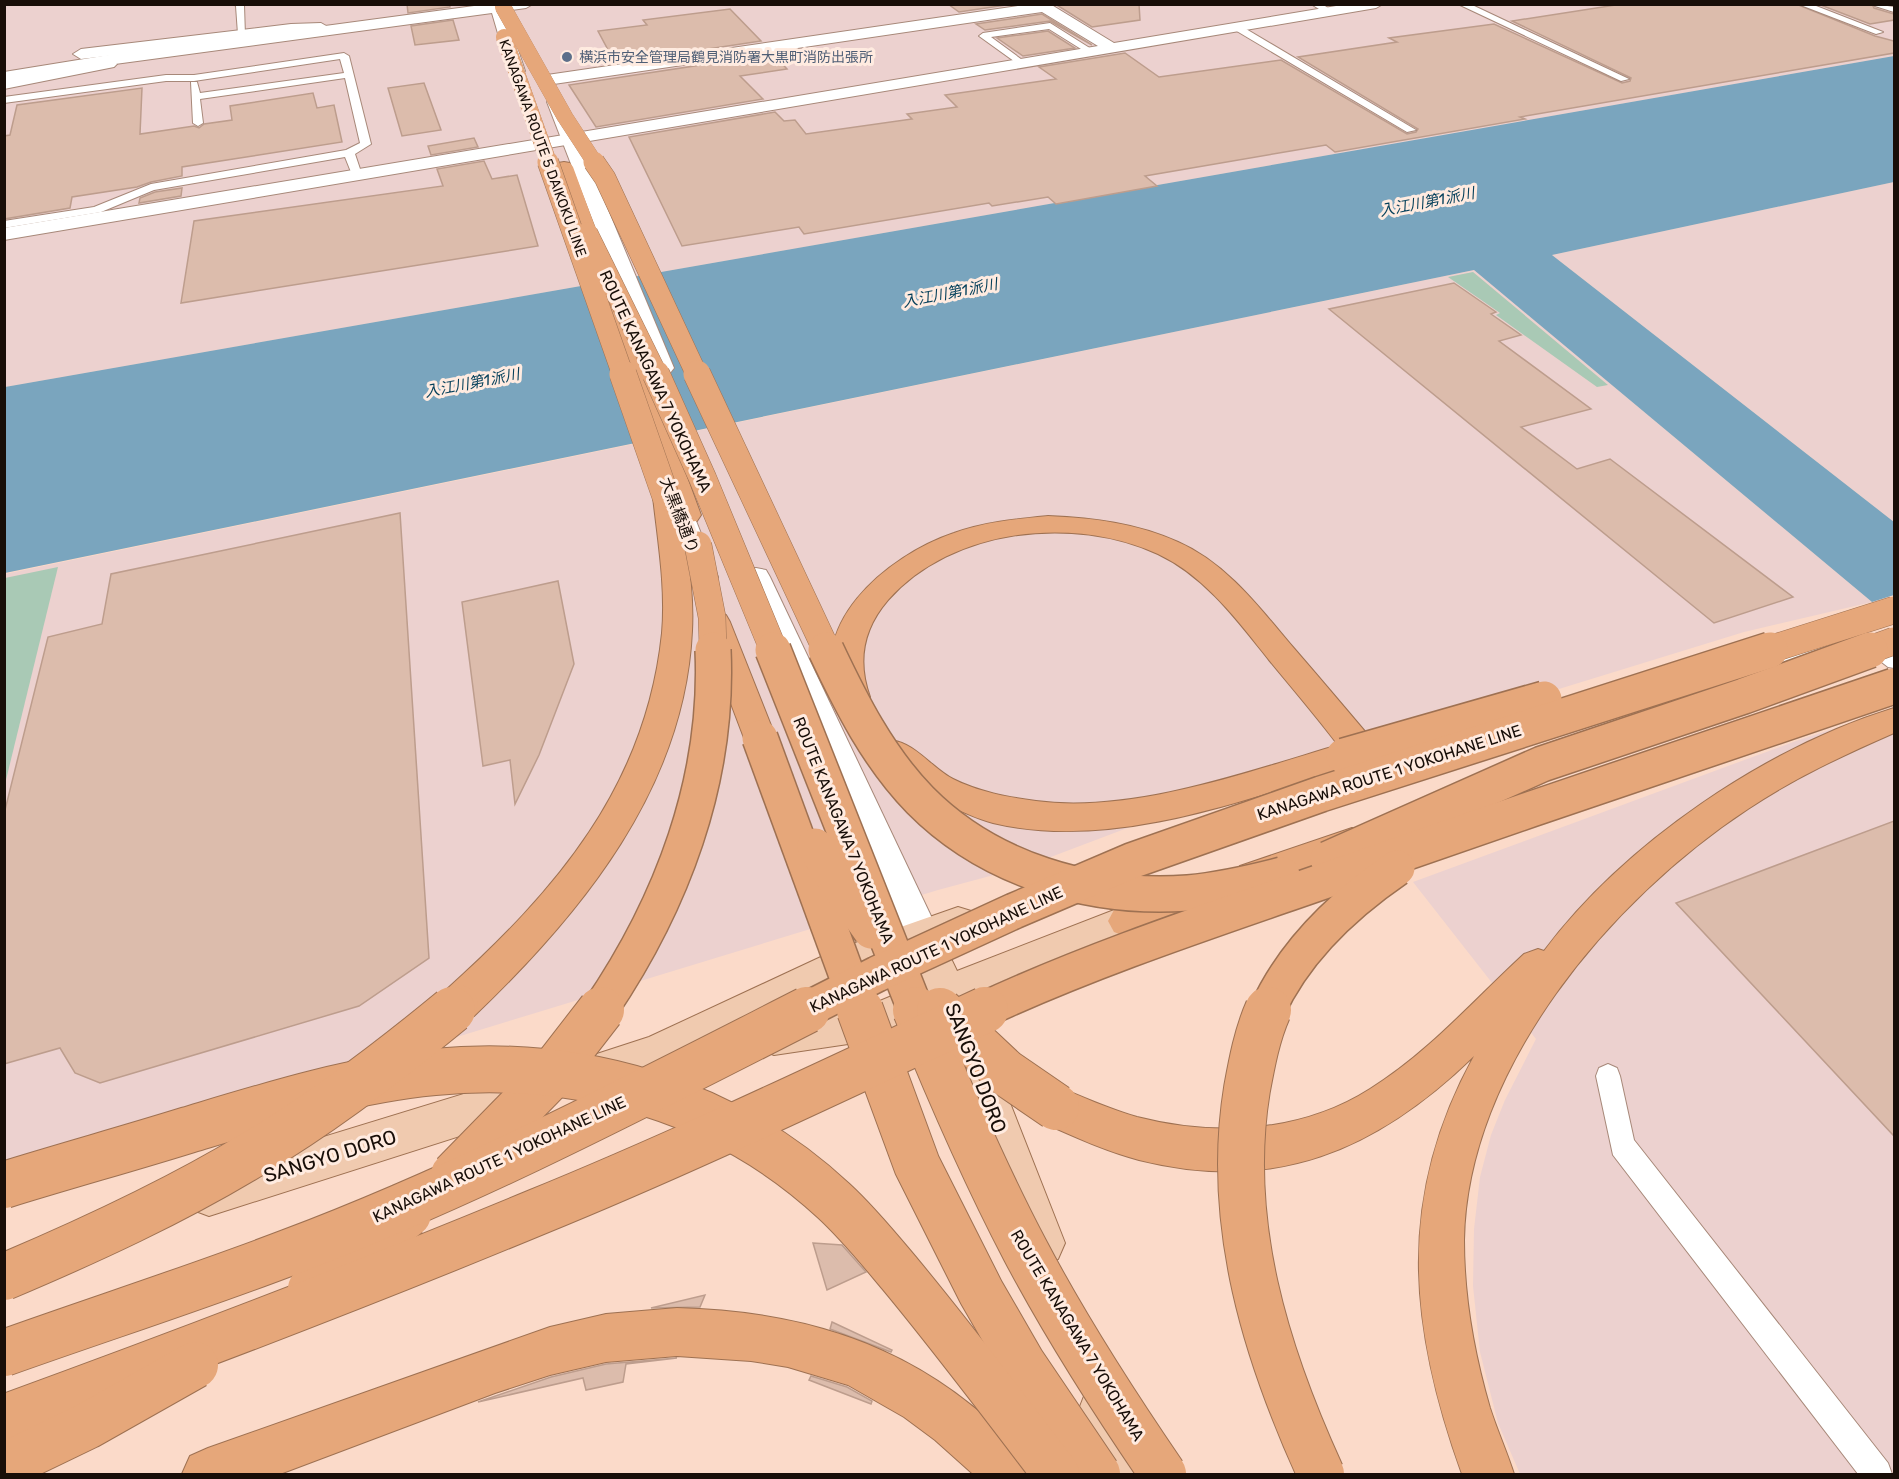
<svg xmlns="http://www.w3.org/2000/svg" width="1899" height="1479" viewBox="0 0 1899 1479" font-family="Rubik,'Noto Sans JP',sans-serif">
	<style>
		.industrial { fill: #ecd1cf }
		.green { fill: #a9c9b5 }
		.water { fill: #7aa5be }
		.building { fill: #dcbcac; stroke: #bd9d8d; stroke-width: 1.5 }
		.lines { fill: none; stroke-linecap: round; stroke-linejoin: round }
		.service-casing { stroke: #a78879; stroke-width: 2 }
		.minor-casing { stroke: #a78879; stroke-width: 2 }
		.tertiary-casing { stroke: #a78879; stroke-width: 2 }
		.primary-casing { stroke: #9e7152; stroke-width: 2 }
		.motorway-casing { stroke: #9e7152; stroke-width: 2 }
		.service { fill: #fff; fill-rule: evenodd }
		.minor { fill: #fff; fill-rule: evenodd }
		.tertiary { fill: #fff; fill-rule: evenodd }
		.primary { fill: #f0caaf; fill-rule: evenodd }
		.motorway { fill: #e6a77a; fill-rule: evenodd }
		.motorway-bridge-far4-casing { stroke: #9e7152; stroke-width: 16; stroke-linecap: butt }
		.motorway-bridge-far3-casing { stroke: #9e7152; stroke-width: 22; stroke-linecap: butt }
		.motorway-bridge-far2-casing { stroke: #9e7152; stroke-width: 28; stroke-linecap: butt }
		.motorway-bridge-far1-casing { stroke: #9e7152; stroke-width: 38; stroke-linecap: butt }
		.motorway-bridge-casing { stroke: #9e7152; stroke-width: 48; stroke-linecap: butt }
		.motorway-bridge-far4 { stroke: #e6a77a; stroke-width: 16 }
		.motorway-bridge-far3 { stroke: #e6a77a; stroke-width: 21 }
		.motorway-bridge-far2 { stroke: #e6a77a; stroke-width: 27 }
		.motorway-bridge-far1 { stroke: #e6a77a; stroke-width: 35 }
		.motorway-bridge { stroke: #e6a77a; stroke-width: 46 }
		.service-dot { fill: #5c6f8a; stroke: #ffebe0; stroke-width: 2 }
		.labels { text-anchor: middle; stroke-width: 6; stroke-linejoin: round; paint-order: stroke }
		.far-service-label { font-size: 14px; fill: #4e5e75; stroke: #ffebe0; text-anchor: start }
		.far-street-label { font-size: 14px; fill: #180e08; stroke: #ffebe0 }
		.far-water-label { font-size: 15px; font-style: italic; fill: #043f5a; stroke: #ffebe0 }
		.street-label { font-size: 16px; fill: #180e08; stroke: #ffebe0 }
		.near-street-label { font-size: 20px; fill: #180e08; stroke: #ffebe0 }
	</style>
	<rect width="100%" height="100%" fill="#fbdac9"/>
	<g class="industrial">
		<polygon points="5,5 1894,5 1894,56 5,387"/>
		<polygon points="1894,182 1894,522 1552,255"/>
		<polygon points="1474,270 1872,602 1744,632 1212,796 1027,866 938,890 5,1175 5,574"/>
		<polygon points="1894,709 1894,1474 1520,1474 1498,1423 1480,1352 1473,1286 1474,1229 1480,1177 1491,1135 1505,1100 1536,1039 1413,882 1796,741"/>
	</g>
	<g class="green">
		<polygon points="1473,272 1608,385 1597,387 1496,315 1500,313 1448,277"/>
		<polygon points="58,567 5,784 5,578"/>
	</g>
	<polygon class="water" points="1894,56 1894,182 1552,255 1894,522 1894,595 1872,602 1474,270 5,573 5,387"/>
	<g class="building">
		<polygon points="407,4 449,4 450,7 408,13"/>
		<polygon points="948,4 1013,4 959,12"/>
		<polygon points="1055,4 1139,4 1140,20 1092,27"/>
		<polygon points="1622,4 1796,4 1875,36 1894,41 1894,53 1520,117 1525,119 1335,152 1326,145 1145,176 1157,186 1056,204 1048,197 992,206 989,203 804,234 799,227 682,246 629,137 775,112 784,121 795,120 806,134 912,119 907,114 957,107 945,95 1056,79 1039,67 1125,53 1159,77 1281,60 1407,134 1416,132 1418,129 1298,57 1397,42 1389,38 1494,24 1622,83 1630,81 1631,78 1512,21"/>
		<polygon points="1818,4 1872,4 1874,8 1894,14 1894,20 1870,24"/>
		<polygon points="730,9 761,41 615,63 598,31 647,25 643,20"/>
		<polygon points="1042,14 1092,45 1050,21 985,30 976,24"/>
		<polygon points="453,20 459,40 415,45 411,26"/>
		<polygon points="1048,31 1075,48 1023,56 997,38"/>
		<polygon points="773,54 787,69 740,76 763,99 596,127 569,85"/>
		<polygon points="424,83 441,130 402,136 388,88"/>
		<polygon points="142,88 140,134 194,126 199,128 204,124 232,120 230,106 313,93 317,108 334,105 342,142 182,167 182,176 151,182 137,187 72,197 70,208 4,219 4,136 10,135 17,105"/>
		<polygon points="474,138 478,147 431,155 428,146"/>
		<polygon points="484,161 492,179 517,175 538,246 181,303 194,221 443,186 437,169"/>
		<polygon points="182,188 181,196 139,203 140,198 155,192"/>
		<polygon points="1454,283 1496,312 1491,314 1521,335 1499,341 1591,409 1521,427 1577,469 1610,459 1793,597 1714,623 1329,309"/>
		<polygon points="400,513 429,958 359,1006 100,1083 75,1073 60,1048 4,1064 4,814 48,637 102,624 111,574"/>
		<polygon points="558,581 574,664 539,755 515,804 510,760 483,766 462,602"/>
		<polygon points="1894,821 1894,1136 1676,903"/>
		<polygon points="813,1243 842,1245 866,1272 827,1290"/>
		<polygon points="705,1295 700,1307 651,1308"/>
		<polygon points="832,1322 892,1350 891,1352 830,1329"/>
		<polygon points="677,1358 626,1364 623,1382 586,1390 583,1378 478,1402 551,1377 606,1364"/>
		<polygon points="811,1376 847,1387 872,1401 871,1404 809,1380"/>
	</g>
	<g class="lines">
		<defs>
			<g id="service">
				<polygon points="233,4 244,5 245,36 238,34 236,6"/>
				<polygon points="1311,4 1322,4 1334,12 1327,14"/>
				<polygon points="1458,4 1470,4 1629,79 1621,81"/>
				<polygon points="1798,4 1811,4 1883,32 1876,34"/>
				<polygon points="1874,4 1894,7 1894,12 1875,6"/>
				<polygon points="1050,23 1096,52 1089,54 1049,29 991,37 1025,62 1027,64 1022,67 979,36 983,33"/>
				<polygon points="1235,26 1241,26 1416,130 1407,132 1235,30"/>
				<polygon points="344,53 349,56 371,144 355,154 362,175 361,177 353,177 345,157 154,190 101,212 4,228 4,221 94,207 151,184 346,150 360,143 345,78 200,99 203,123 198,126 193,123 191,82 197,82 200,93 344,73 340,59 194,81 166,81 4,103 4,97 166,75 194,75"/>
				<polygon points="1860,630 1866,632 1894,653 1894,668 1888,667 1857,643 1760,675 1753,673 1751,668 1753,663"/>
				<polygon points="1608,1064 1617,1068 1620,1076 1634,1140 1888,1463 1892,1474 1858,1474 1613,1155 1596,1076 1599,1068"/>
			</g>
			<g id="minor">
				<polygon points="1032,4 1050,4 1114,43 1348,4 1383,4 1376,8 4,240 4,228 1098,46 1042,12 547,85 539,80 547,75"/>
				<polygon points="321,23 328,27 326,30 81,59 73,54 81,49 291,24"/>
				<polygon points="109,59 114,61 117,64 114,67 4,89 4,79"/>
			</g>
			<g id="tertiary">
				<polygon points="533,4 526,8 505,11 525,71 517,76 509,71 492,13 115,64 4,82 4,72 115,54 489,4"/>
				<polygon points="555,97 563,102 674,368 670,373 662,375 654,373 650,368 547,102"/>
				<polygon points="667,472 676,474 680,480 718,577 714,584 704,586 694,584 690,577 654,480 658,474"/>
				<polygon points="756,568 766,570 770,577 940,935 934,947 921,952 908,947 902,935 742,577 746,570"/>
			</g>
			<g id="primary">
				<path d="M1127 905 1140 910 1146 921 1140 932 970 1001 1065 1243 1058 1259 1042 1266 1026 1259 936 1015 875 1040 774 1055 760 1049 754 1036 759 1025 671 1068 581 1098 566 1092 560 1078 566 1064 649 1037 838 949 958 907 971 911 977 923 971 935 944 944 957 971ZM911 956 923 983 875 1003 775 1017 866 973Z"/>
				<polygon points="532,1073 547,1079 553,1093 547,1107 532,1113 209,1216 193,1210 187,1194 193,1178 209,1172"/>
				<polygon points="1104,1384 1122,1391 1155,1474 1103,1474 1079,1409 1086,1391"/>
			</g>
			<g id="motorway">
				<path d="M564 162 570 163 573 167 701 515 697 521 683 522C688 558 694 594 692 631 685 787 582 913 474 1016L460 1021 446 1016 440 1003 446 990C556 891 646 787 662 633 666 588 658 542 653 497L657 491 665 489 555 167 558 163Z"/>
				<path d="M1048 516C1093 518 1137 523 1178 542 1226 563 1259 607 1292 646 1325 684 1357 722 1390 761L1395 770 1390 779C1372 785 1366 779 1355 765 1243 801 1111 851 993 823 977 819 962 811 946 805 924 796 886 772 874 751L879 742C909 733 928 766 953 779 979 792 1007 797 1036 801 1131 814 1248 772 1338 745 1316 716 1292 688 1269 660 1238 621 1205 576 1158 554 1073 515 952 528 888 600 863 629 857 661 870 697L865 705 854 709 843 705C799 628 888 555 954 533 984 522 1017 519 1048 516Z"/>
				<polygon points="715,612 726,615 730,622 776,738 772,747 760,750 748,747 744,738 700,622 704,615"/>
				<path d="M1894 708V733C1844 755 1794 778 1748 809 1611 899 1467 1068 1464 1240 1464 1297 1474 1353 1490 1408 1497 1430 1507 1452 1514 1474H1462C1409 1327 1396 1198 1474 1056 1376 1151 1275 1194 1139 1160 1105 1151 1073 1136 1041 1122L1035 1107 1041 1092 1056 1086C1083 1097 1109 1109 1137 1117 1215 1137 1301 1133 1370 1089 1428 1053 1474 1000 1524 954L1538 949 1544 951C1625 843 1765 748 1894 708Z"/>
				<polygon points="1352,828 1365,833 1370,843 1365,853 1253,892 1240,888 1235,877 1240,866"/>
				<polygon points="1196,881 1209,886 1215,897 1209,908 1127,937 1114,932 1108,921 1114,910"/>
				<path d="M677 1308C795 1311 899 1340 989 1420 1007 1436 1027 1451 1035 1474H973L935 1440 904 1417 848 1385 788 1367 751 1361 677 1356 606 1362 550 1375 495 1393 280 1474H182L190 1456 208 1448 550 1327 606 1314Z"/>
			</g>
		</defs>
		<use href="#service" class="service-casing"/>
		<use href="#minor" class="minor-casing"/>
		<use href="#tertiary" class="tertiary-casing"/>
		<use href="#primary" class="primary-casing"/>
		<use href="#motorway" class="motorway-casing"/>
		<use href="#service" class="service"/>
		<use href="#minor" class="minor"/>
		<use href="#tertiary" class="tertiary"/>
		<use href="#primary" class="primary"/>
		<use href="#motorway" class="motorway"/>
		<defs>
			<g id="motorway-bridge-far4">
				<polyline points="503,7 565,117 595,163"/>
				<polyline points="504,37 549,163"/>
			</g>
			<g id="motorway-bridge-far3">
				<polyline points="548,162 623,375"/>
				<polyline points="594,162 605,178 697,375"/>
				<polyline points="587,233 657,375"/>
			</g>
			<g id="motorway-bridge-far2">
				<polyline points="623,374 666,497"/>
				<polyline points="656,374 703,479 774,651"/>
				<polyline points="697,374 827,651"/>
				<polyline points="698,545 712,617 713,651"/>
				<polyline points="1765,651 1894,610"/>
				<polyline points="1866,651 1894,641"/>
			</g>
			<g id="motorway-bridge-far1">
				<polyline points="773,650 916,1011"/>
				<path d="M826 650C851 703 878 757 920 800 989 870 1091 900 1188 893 1220 890 1251 883 1282 875"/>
				<polyline points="760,738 860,1011"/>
				<polyline points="1344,756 1544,699"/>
				<polyline points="815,846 833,877 871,931"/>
				<polyline points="1328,859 1542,764 1744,696 1870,650"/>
				<polyline points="450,1011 460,1003"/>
				<path d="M599 1011C672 904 719 780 713 650"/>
				<polyline points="804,1011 877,974 1014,911 1131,861 1321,794 1770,650"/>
				<path d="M981 1011C1097 957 1221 917 1341 875 1525 811 1709 748 1894 686"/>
				<path d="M1267 1011C1294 951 1343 905 1397 868"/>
			</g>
			<g id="motorway-bridge">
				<polyline points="860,1010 917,1165 981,1292 1022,1363 1097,1474"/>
				<path d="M916 1010C949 1091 984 1172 1025 1250 1066 1328 1113 1401 1163 1474"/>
				<path d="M1268 1010C1257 1035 1252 1062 1247 1089 1225 1223 1266 1354 1321 1474"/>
				<polyline points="940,1011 1005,1072 1056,1107"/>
				<polyline points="454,1175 546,1081 601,1010"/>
				<path d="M4 1185C65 1166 127 1149 188 1130 268 1106 350 1080 434 1072 580 1058 726 1100 834 1201 858 1223 879 1249 900 1274 954 1339 1005 1407 1056 1474"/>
				<path d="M4 1277C89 1241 174 1202 253 1154 324 1112 389 1062 452 1010"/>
				<polyline points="311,1289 408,1214"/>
				<path d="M4 1353C99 1319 196 1288 290 1252 468 1185 638 1096 807 1010"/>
				<path d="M4 1418C183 1353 361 1285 537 1212 689 1150 836 1079 985 1010"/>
				<polyline points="4,1466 87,1426 195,1365"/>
			</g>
		</defs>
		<use href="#motorway-bridge-far4" class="motorway-bridge-far4-casing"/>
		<use href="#motorway-bridge-far3" class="motorway-bridge-far3-casing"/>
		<use href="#motorway-bridge-far2" class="motorway-bridge-far2-casing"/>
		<use href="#motorway-bridge-far1" class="motorway-bridge-far1-casing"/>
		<use href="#motorway-bridge" class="motorway-bridge-casing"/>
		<use href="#motorway-bridge-far4" class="motorway-bridge-far4"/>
		<use href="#motorway-bridge-far3" class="motorway-bridge-far3"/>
		<use href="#motorway-bridge-far2" class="motorway-bridge-far2"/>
		<use href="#motorway-bridge-far1" class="motorway-bridge-far1"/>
		<use href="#motorway-bridge" class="motorway-bridge"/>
	</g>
	<circle class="service-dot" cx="567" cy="57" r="6"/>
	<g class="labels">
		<g class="far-service-label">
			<text x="579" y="62">横浜市安全管理局鶴見消防署大黒町消防出張所</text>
		</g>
		<g class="far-street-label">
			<text transform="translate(543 148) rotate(70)" y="5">KANAGAWA ROUTE 5 DAIKOKU LINE</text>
		</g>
		<g class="far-water-label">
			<text transform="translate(1427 202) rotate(-11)" y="5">入江川第1派川</text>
			<text transform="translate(950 293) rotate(-11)" y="5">入江川第1派川</text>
			<text transform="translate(472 383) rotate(-11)" y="5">入江川第1派川</text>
		</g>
		<g class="street-label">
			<text transform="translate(656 381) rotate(65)" y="6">ROUTE KANAGAWA 7 YOKOHAMA</text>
			<text transform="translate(680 515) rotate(69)" y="6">大黒橋通り</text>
			<text transform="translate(1389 772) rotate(-18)" y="6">KANAGAWA ROUTE 1 YOKOHANE LINE</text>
			<text transform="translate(844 830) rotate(68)" y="6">ROUTE KANAGAWA 7 YOKOHAMA</text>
			<text transform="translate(936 949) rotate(-25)" y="6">KANAGAWA ROUTE 1 YOKOHANE LINE</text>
			<text transform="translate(499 1159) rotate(-25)" y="6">KANAGAWA ROUTE 1 YOKOHANE LINE</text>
			<text transform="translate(1078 1335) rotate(59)" y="6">ROUTE KANAGAWA 7 YOKOHAMA</text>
		</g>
		<g class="near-street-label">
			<text transform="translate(976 1068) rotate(69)" y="7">SANGYO DORO</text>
			<text transform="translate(330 1156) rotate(-17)" y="7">SANGYO DORO</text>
		</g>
	</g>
	<rect width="1899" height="1479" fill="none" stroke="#180e08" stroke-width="12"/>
</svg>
